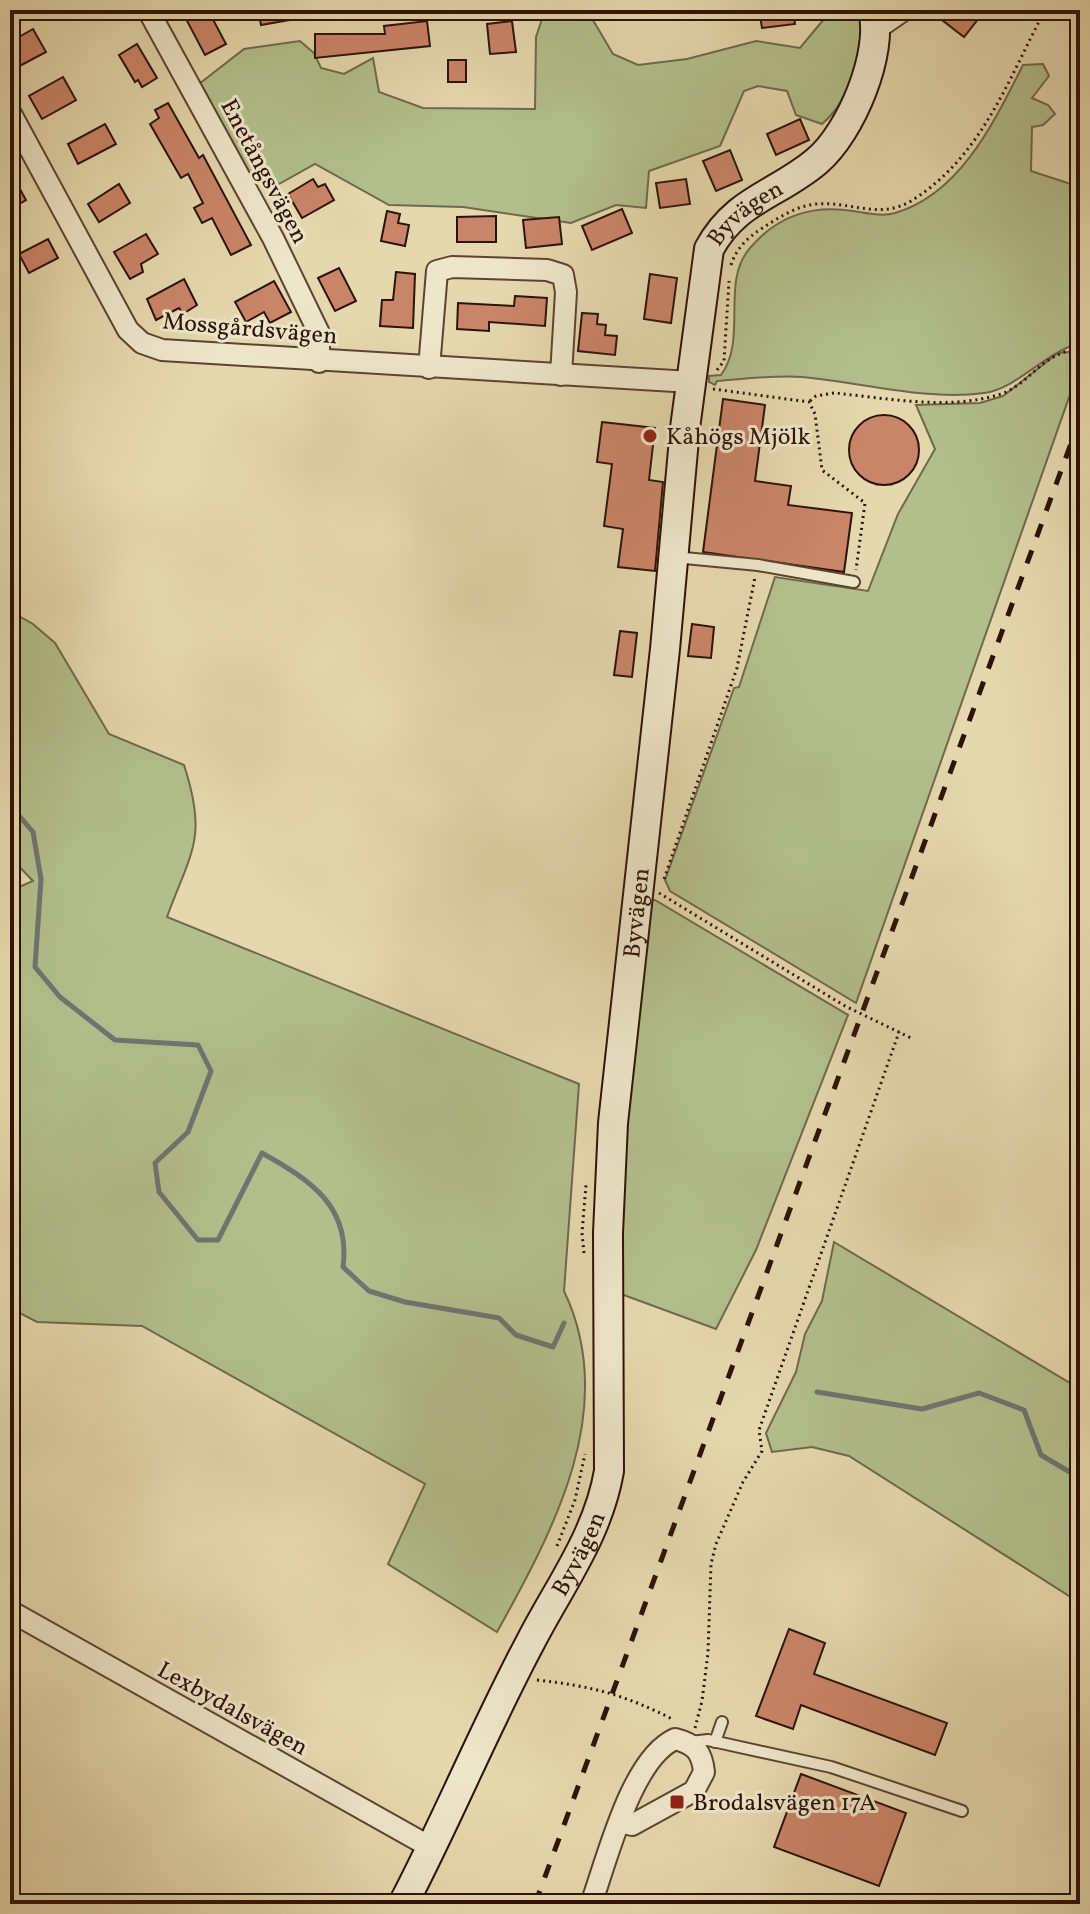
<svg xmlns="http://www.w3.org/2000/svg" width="1090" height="1914" viewBox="0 0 1090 1914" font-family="Vollkorn,serif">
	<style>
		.green { fill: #b2bf8c; stroke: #70694a; stroke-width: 2 }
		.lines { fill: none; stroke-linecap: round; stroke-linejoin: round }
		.stream { stroke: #6f7570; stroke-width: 5 }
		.building { fill: #c98569; stroke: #2e1307; stroke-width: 2 }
		.lane-casing { stroke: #5c4431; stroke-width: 14 }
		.street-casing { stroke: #5c4431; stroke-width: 24 }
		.secondary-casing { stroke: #2e1307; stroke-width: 32 }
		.path { stroke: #2e1307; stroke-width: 3; stroke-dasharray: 2 4; stroke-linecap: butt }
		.lane { stroke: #eee6ca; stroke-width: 10 }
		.street { stroke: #eee6ca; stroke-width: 20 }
		.secondary { stroke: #eee6ca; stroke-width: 28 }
		.rail { stroke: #2e1307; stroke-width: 5; stroke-dasharray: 14 14; stroke-linecap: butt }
		.poi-dot { fill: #8f2418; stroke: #eee6ca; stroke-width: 3 }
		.labels { text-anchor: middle; stroke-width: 6; stroke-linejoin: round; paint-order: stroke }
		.street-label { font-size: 24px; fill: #2e1307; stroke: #eee6ca }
		.poi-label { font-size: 24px; fill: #2e1307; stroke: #eee6ca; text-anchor: start }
	</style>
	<rect width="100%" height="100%" fill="#e5d8ae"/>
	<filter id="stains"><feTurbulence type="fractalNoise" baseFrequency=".0025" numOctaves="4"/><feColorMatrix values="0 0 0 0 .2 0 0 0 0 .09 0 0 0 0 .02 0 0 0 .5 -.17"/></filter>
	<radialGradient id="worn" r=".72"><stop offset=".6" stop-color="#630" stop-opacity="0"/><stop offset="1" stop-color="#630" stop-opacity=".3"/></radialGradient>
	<g class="green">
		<path d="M545 10H587L613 54 638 65 687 59 756 41 800 48 824 19 863 12C860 52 854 97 822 124L796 115 787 91 758 86 744 91 720 146 649 171 646 208 616 205 571 223 463 207 389 205 315 164 279 184 252 179 199 84 244 49 300 41 314 53 321 68 344 74 373 58 379 92 423 108 535 109 536 37Z"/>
		<path d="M1043 64 1049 76 1032 98 1048 105 1055 114 1043 125 1032 127 1031 171 1080 187V343C1045 352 1017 389 984 393 925 401 861 382 802 377 774 375 745 379 717 381L715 385 709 382V376L721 375C748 339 720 282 750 248 778 215 812 205 853 211 867 213 882 217 895 213 961 194 995 120 1023 65Z"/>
		<polygon points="1068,352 1080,354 1080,366 856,1003 670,891 665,880 734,688 739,687 775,577 868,591 898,514 935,449 916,405 980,403 1003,396 1058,353"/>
		<path d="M10 611 33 624 55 643 109 734 184 765C208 839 191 851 167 917L579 1084 564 1291C620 1408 554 1529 497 1632L388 1564 425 1484 142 1326 37 1322 10 1308V891L33 881 10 857Z"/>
		<polygon points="645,900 655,900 848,1015 756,1250 716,1329 621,1294 620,1166"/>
		<polygon points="834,1242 1080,1389 1080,1603 849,1456 812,1447 772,1452 766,1433 796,1372 805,1334 822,1301"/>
	</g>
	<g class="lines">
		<g class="stream">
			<path d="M10 805 33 832 41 879 35 967 60 997 115 1040 198 1045 211 1071 188 1132 155 1163 159 1192 198 1240H218L262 1153C310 1180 351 1206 343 1267L369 1291 405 1302 499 1318 516 1335 553 1347 564 1323"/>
			<polyline points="817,1392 922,1409 979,1393 1024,1410 1041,1455 1080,1478"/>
		</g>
	</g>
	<g class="building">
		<polygon points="202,10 208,10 226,44 205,55 186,19"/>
		<polygon points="258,10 306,10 307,17 261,25"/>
		<polygon points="759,10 793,10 795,24 762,28"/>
		<polygon points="929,10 968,10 979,18 964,37"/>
		<polygon points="427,21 430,46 315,58 315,34 385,34 384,26"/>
		<polygon points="512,21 516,52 490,54 487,24"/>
		<polygon points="33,29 46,52 10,71 10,42"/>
		<polygon points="137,44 157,78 142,87 138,80 135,82 119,55"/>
		<rect x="448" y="60" width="18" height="22"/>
		<polygon points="63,77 76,100 42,119 29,96"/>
		<polygon points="168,103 199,158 203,155 251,245 231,255 212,218 202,223 194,208 203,203 188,174 181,178 150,124 159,118 155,110"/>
		<polygon points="800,119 809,140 776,155 767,134"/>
		<polygon points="105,124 116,144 78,164 68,144"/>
		<polygon points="730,150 742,180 716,191 703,161"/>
		<polygon points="10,171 26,200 10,209"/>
		<polygon points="313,179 318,187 325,184 334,200 302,218 288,194"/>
		<polygon points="686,179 690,204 660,208 656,183"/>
		<polygon points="119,184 130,203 99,222 88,204"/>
		<polygon points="622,209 632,233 592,250 582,226"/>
		<polygon points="387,211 400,214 398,223 409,225 405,246 381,241"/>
		<polygon points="496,216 496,242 457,242 457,217"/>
		<polygon points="559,217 562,244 526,248 523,220"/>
		<polygon points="146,234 158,254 141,264 143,272 130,279 114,252"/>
		<polygon points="48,239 58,258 29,273 19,254"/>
		<polygon points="339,268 356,301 335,311 318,278"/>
		<polygon points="396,272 415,274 413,328 380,326 382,300 393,300"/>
		<polygon points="650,274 677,278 671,323 644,319"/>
		<polygon points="184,279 197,305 183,314 179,308 156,320 147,299"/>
		<polygon points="274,281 291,312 270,323 264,312 246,322 235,302"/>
		<polygon points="515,296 547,298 545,326 489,322 489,331 457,329 458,303 514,306"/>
		<polygon points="582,313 598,314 597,324 606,325 605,335 617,336 615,355 578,351"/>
		<polygon points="723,399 765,405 755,481 791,486 788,505 852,513 844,572 703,552"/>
		<circle cx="884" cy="450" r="35"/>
		<polygon points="602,422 655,428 649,480 663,482 655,571 618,567 623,529 604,526 612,464 597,462"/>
		<polygon points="692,624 714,627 711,658 688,656"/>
		<polygon points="620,631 637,633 632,677 614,675"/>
		<polygon points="789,1629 825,1643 814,1674 947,1723 935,1755 801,1705 793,1729 756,1716"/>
		<polygon points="801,1774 906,1813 879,1886 774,1847"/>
	</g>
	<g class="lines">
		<defs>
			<g id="lane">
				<polyline points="674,557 758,565 854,582"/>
				<polyline points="690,1742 708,1740 831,1767 962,1811"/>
				<polyline points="715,1742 722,1722"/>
			</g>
			<g id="street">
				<polyline points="148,10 273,238 319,333 319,362"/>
				<polyline points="878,28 904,10"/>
				<polyline points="10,112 128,330 142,343 162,350 691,382"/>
				<polyline points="429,368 437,271 452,267 547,270 563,275 566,292 561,375"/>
				<polyline points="10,1611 432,1848"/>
				<path d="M591 1904C607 1860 631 1759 675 1739 695 1744 702 1752 704 1772L694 1791 632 1825 621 1822"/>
			</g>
			<g id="secondary">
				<path id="s1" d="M403 1904C448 1818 485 1727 531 1641 560 1585 598 1535 609 1471L608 1233 613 1123 665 649 685 428 709 249C736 199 777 195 817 161 851 132 884 53 873 10"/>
			</g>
		</defs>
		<use href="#lane" class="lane-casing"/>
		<use href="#street" class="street-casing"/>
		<use href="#secondary" class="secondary-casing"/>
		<g class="path">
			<polyline points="10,19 28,10"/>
			<path d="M731 265C736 249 747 238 761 229 778 218 796 206 816 204 850 201 879 220 911 201 981 158 1008 80 1045 10"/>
			<polyline points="717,370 724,361 729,281"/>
			<polyline points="713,389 809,402 815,414 822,470 865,503 856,570"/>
			<path d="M810 401 816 396 834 393C887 398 948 411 1001 394 1032 383 1041 352 1080 349"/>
			<polyline points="664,879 737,668 755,577"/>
			<polyline points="659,893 845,1006 911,1038"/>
			<polyline points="584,1253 582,1233 586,1185"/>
			<polyline points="557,1546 575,1500 585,1454"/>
			<path d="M537 1680C591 1686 626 1695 674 1720"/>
			<polyline points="695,1728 702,1701 708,1653 711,1564 716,1544 743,1482 762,1451 759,1430 899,1032"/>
			<polyline points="377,1904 381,1896"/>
		</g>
		<use href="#lane" class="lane"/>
		<use href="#street" class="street"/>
		<use href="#secondary" class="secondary"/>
		<polyline class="rail" points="535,1904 1080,419"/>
	</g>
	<g class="poi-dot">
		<circle cx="650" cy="436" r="8"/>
		<rect x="669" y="1794" width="16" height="16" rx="4"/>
	</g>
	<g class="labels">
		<g class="street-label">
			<text transform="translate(265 171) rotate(62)" y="8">Enetångsvägen</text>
			<text dy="8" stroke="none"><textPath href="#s1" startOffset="1760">Byvägen</textPath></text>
			<text transform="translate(250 328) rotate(5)" y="8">Mossgårdsvägen</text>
			<text dy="8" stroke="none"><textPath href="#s1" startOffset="1040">Byvägen</textPath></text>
			<text dy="8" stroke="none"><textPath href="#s1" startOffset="392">Byvägen</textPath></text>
			<text transform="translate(233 1708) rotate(29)" y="8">Lexbydalsvägen</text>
		</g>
		<g class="poi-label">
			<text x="666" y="444">Kåhögs Mjölk</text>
			<text x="693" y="1810">Brodalsvägen 17A</text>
		</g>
	</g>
	<rect width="1090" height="1914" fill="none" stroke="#e5d8ae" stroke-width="40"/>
	<rect x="12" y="12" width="1066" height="1890" fill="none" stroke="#2e1307" stroke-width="4"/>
	<rect x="20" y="20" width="1050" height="1874" fill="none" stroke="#2e1307" stroke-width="2"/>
	<rect width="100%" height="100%" filter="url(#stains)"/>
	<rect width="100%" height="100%" fill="url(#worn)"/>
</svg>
